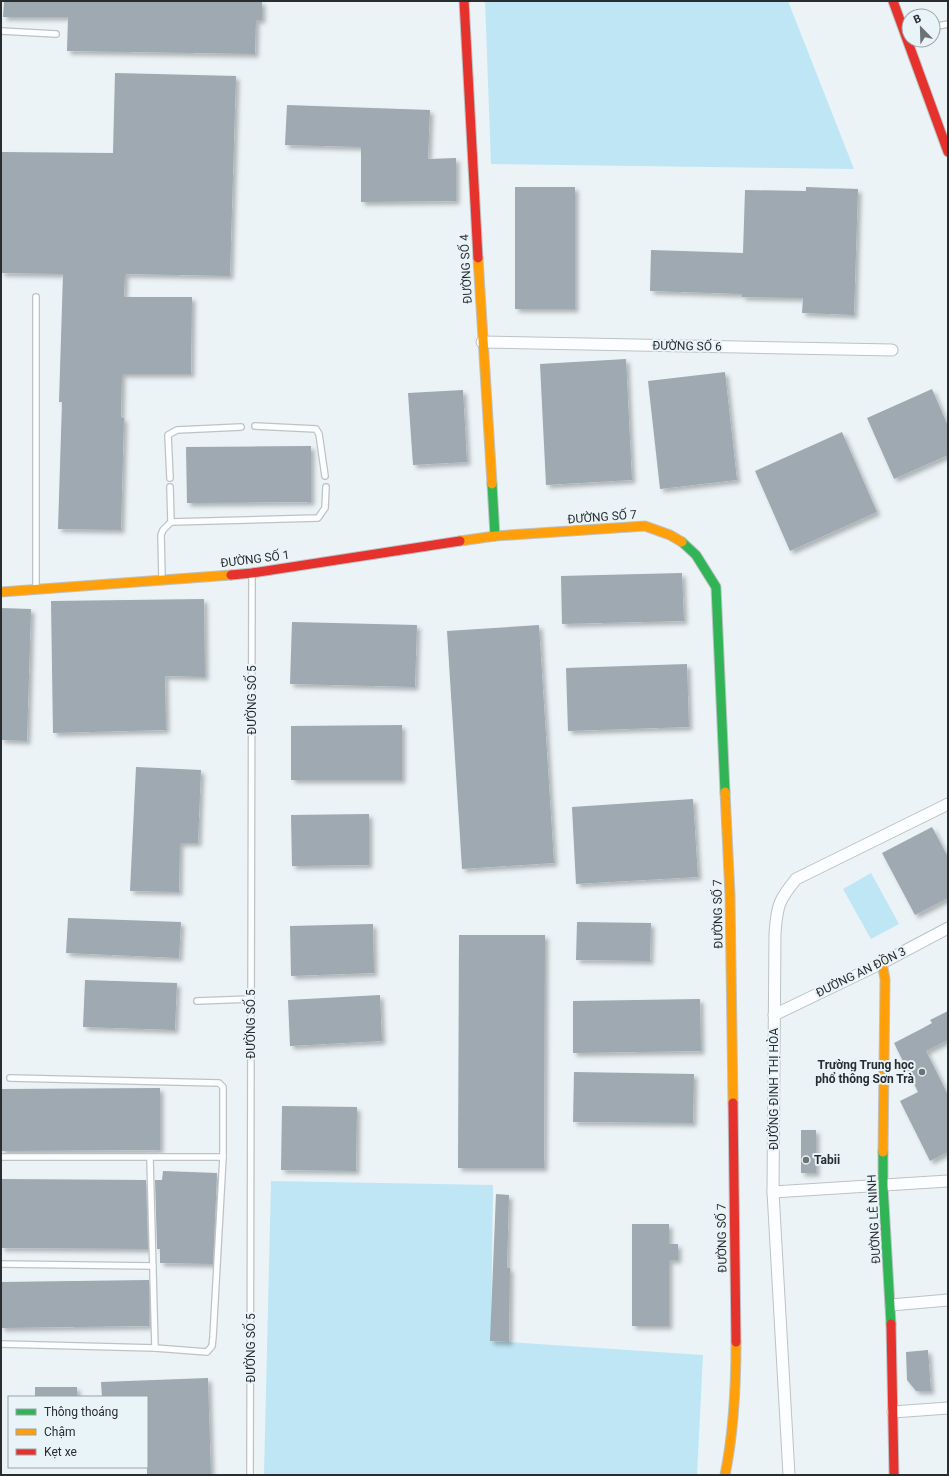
<svg xmlns="http://www.w3.org/2000/svg" width="949" height="1476" viewBox="0 0 949 1476" font-family="Roboto,sans-serif">
	<style>
		.green { fill: #bee6f5 }
		.building { fill: #9ea9b2; filter: url(#shadow) }
		.lines { fill: none; stroke-linecap: round; stroke-linejoin: round }
		.lane-casing { stroke: #bdc2c4; stroke-width: 8 }
		.street-casing { stroke: #bdc2c4; stroke-width: 13 }
		.fast-casing { stroke: #bdc2c4; stroke-width: 11 }
		.slow-casing { stroke: #bdc2c4; stroke-width: 11 }
		.jam-casing { stroke: #bdc2c4; stroke-width: 11 }
		.lane { stroke: #fcfdfe; stroke-width: 5.5 }
		.street { stroke: #fcfdfe; stroke-width: 11 }
		.fast { stroke: #30b455; stroke-width: 9 }
		.slow { stroke: #ff9f0a; stroke-width: 9 }
		.jam { stroke: #e5322d; stroke-width: 9 }
		.poi-dot { fill: #6d7275; stroke: #e9f4f9; stroke-width: 1.5 }
		.labels { text-anchor: middle; stroke-width: 4; stroke-linejoin: round; paint-order: stroke }
		.street-label { font-size: 12px; fill: #292d2f; stroke: #e9f4f9 }
		.poi-label { font-size: 12px; font-weight: bold; fill: #292d2f; stroke: #e9f4f9; text-anchor: end }
	</style>
	<defs>
		<filter id="shadow"><feDropShadow dx="3.5" dy="3.5" stdDeviation="2" flood-color="#0004"/></filter>
	</defs>
	<rect width="100%" height="100%" fill="#ecf3f6"/>
	<g class="green">
		<polygon points="485,1 788,1 854,169 491,164"/>
		<polygon points="871,873 899,924 871,939 843,889"/>
		<polygon points="271,1181 493,1185 491,1341 703,1355 697,1475 264,1475"/>
	</g>
	<g class="building">
		<polygon points="4,1 262,1 262,20 256,20 255,54 67,51 68,17 3,17"/>
		<polygon points="115,73 236,76 230,276 125,274 124,297 192,297 191,374 122,374 121,418 124,418 121,530 58,529 62,402 59,402 63,274 1,273 1,152 113,153"/>
		<polygon points="287,105 430,110 428,159 456,158 456,201 361,202 361,147 285,145"/>
		<rect x="515" y="187" width="60" height="122"/>
		<polygon points="806,187 858,189 854,315 802,313 803,298 742,297 742,294 650,291 651,250 743,253 745,190 806,191"/>
		<polygon points="626,359 632,480 546,485 540,364"/>
		<polygon points="725,372 737,480 660,489 648,381"/>
		<polygon points="932,389 948,426 948,455 894,479 867,418"/>
		<polygon points="463,390 467,462 413,465 408,393"/>
		<polygon points="842,432 877,512 790,551 755,471"/>
		<polygon points="311,446 311,502 187,503 186,447"/>
		<polygon points="682,573 684,621 562,624 561,576"/>
		<polygon points="204,599 205,677 165,676 166,730 53,733 51,601"/>
		<polygon points="1,608 31,609 27,741 1,740"/>
		<polygon points="292,622 417,625 415,687 290,684"/>
		<polygon points="539,625 554,863 462,869 447,631"/>
		<polygon points="687,664 689,727 568,731 566,668"/>
		<polygon points="402,725 402,780 291,780 291,726"/>
		<polygon points="136,767 201,770 198,843 180,843 179,892 130,891"/>
		<polygon points="693,799 698,877 576,884 572,807"/>
		<polygon points="369,814 369,865 292,866 291,815"/>
		<polygon points="932,827 948,857 948,898 915,915 882,853"/>
		<polygon points="68,918 181,922 179,958 66,953"/>
		<polygon points="577,922 651,923 650,961 576,960"/>
		<polygon points="373,924 374,973 291,976 290,926"/>
		<polygon points="459,935 545,935 544,1168 458,1168"/>
		<polygon points="85,980 177,983 175,1030 83,1027"/>
		<polygon points="380,995 382,1041 290,1046 288,1000"/>
		<polygon points="700,999 701,1051 573,1053 573,1001"/>
		<polygon points="948,1011 948,1040 926,1051 948,1095 948,1152 930,1161 900,1101 918,1092 894,1043 923,1028 932,1023 930,1020"/>
		<polygon points="574,1072 694,1074 693,1123 573,1122"/>
		<polygon points="160,1088 160,1150 1,1151 1,1089"/>
		<polygon points="282,1106 357,1107 356,1171 281,1170"/>
		<rect x="801" y="1130" width="15" height="43"/>
		<polygon points="163,1171 217,1173 213,1264 160,1263 160,1249 157,1249 155,1180 162,1180"/>
		<polygon points="1,1179 146,1180 148,1249 1,1248"/>
		<polygon points="496,1194 509,1195 507,1268 510,1268 509,1342 490,1341"/>
		<polygon points="632,1224 669,1224 669,1244 678,1244 678,1260 669,1260 669,1326 632,1326"/>
		<polygon points="149,1280 149,1326 1,1328 1,1282"/>
		<polygon points="928,1350 931,1391 916,1391 907,1380 906,1352"/>
		<polygon points="208,1378 211,1475 147,1475 147,1397 102,1397 101,1382"/>
		<rect x="35" y="1387" width="42" height="10"/>
	</g>
	<g class="lines">
		<defs>
			<g id="lane">
				<polyline points="933,27 948,24"/>
				<polyline points="1,31 56,34"/>
				<polyline points="255,426 316,429 319,434 325,476"/>
				<polyline points="170,478 168,435 177,430 241,427"/>
				<polyline points="170,487 171,522"/>
				<polyline points="162,578 161,535 163,530 171,522 318,518 325,508 326,487"/>
				<polyline points="36,588 36,297"/>
				<polyline points="197,1001 251,999"/>
				<polyline points="1,1157 223,1157"/>
				<polyline points="150,1159 155,1348"/>
				<polyline points="1,1264 153,1266"/>
				<polyline points="1,1344 155,1348 207,1352 212,1346 213,1337 223,1157 223,1087 219,1083 10,1078"/>
				<polyline points="250,1475 252,573"/>
			</g>
			<g id="street">
				<polyline points="482,342 892,350"/>
				<polyline points="774,1015 882,963 948,928"/>
				<polyline points="773,1192 948,1181"/>
				<polyline points="891,1305 948,1300"/>
				<polyline points="893,1412 948,1408"/>
				<path d="M789 1475 773 1192 775 933C777 905 779 900 796 879L948 804"/>
			</g>
			<g id="fast">
				<polyline points="492,484 495,536"/>
				<polyline points="682,542 696,555 716,587 725,792"/>
				<polyline points="883,1152 883,1186 891,1324"/>
			</g>
			<g id="slow">
				<polyline points="478,258 492,484"/>
				<polyline points="460,541 495,536 645,526 670,535 682,542"/>
				<polyline points="1,592 231,575"/>
				<polyline points="725,792 730,895 733,1103"/>
				<polyline points="882,963 885,979 883,1152"/>
				<path d="M725 1475C734 1431 736 1386 736 1342"/>
			</g>
			<g id="jam">
				<polyline points="464,1 478,258"/>
				<polyline points="893,1 948,152"/>
				<polyline points="231,575 252,573 460,541"/>
				<polyline points="733,1103 736,1342"/>
				<polyline points="891,1324 894,1475"/>
			</g>
		</defs>
		<use href="#lane" class="lane-casing"/>
		<use href="#street" class="street-casing"/>
		<use href="#fast" class="fast-casing"/>
		<use href="#slow" class="slow-casing"/>
		<use href="#jam" class="jam-casing"/>
		<use href="#lane" class="lane"/>
		<use href="#street" class="street"/>
		<use href="#fast" class="fast"/>
		<use href="#slow" class="slow"/>
		<use href="#jam" class="jam"/>
	</g>
	<g class="poi-dot">
		<circle cx="922" cy="1072" r="4"/>
		<circle cx="806" cy="1160" r="4"/>
	</g>
	<g class="labels">
		<g class="street-label">
			<text transform="translate(466 269) rotate(-93)" y="4">ĐƯỜNG SỐ 4</text>
			<text transform="translate(687 346) rotate(1)" y="4">ĐƯỜNG SỐ 6</text>
			<text transform="translate(602 517) rotate(-4)" y="4">ĐƯỜNG SỐ 7</text>
			<text transform="translate(255 559) rotate(-7)" y="4">ĐƯỜNG SỐ 1</text>
			<text transform="translate(252 700) rotate(-90)" y="4">ĐƯỜNG SỐ 5</text>
			<text transform="translate(718 914) rotate(-91)" y="4">ĐƯỜNG SỐ 7</text>
			<text transform="translate(861 972) rotate(-26)" y="4">ĐƯỜNG AN ĐỒN 3</text>
			<text transform="translate(251 1024) rotate(-90)" y="4">ĐƯỜNG SỐ 5</text>
			<text transform="translate(774 1089) rotate(-90)" y="4">ĐƯỜNG ĐINH THỊ HÒA</text>
			<text transform="translate(874 1219) rotate(-93)" y="4">ĐƯỜNG LÊ NINH</text>
			<text transform="translate(722 1238) rotate(-91)" y="4">ĐƯỜNG SỐ 7</text>
			<text transform="translate(251 1348) rotate(-90)" y="4">ĐƯỜNG SỐ 5</text>
		</g>
		<g class="poi-label">
			<text x="914" y="1069">Trường Trung học<tspan x="914" dy="14">phổ thông Sơn Trà</tspan></text>
			<text x="814" y="1164" text-anchor="start">Tabii</text>
		</g>
	</g>
	<rect width="949" height="1476" fill="none" stroke="#292d2f" stroke-width="4"/>
	<rect x="8" y="1396" width="140" height="72" fill="#e9f4f9" stroke="#9ca4a8"/>
	<rect x="16" y="1409" width="20" height="6" fill="#30b455" stroke="#9ca4a8"/>
	<text x="44" y="1416" font-size="12" fill="#292d2f">Thông thoáng</text>
	<rect x="16" y="1429" width="20" height="6" fill="#ff9f0a" stroke="#9ca4a8"/>
	<text x="44" y="1436" font-size="12" fill="#292d2f">Chậm</text>
	<rect x="16" y="1449" width="20" height="6" fill="#e5322d" stroke="#9ca4a8"/>
	<text x="44" y="1456" font-size="12" fill="#292d2f">Kẹt xe</text>
	<g transform="translate(921 28) rotate(337)"><circle r="19" fill="#e9f4f9" stroke="#9ca4a8"/>
	<path d="M0-3L7 15L0 10L-7 15Z" fill="#6d7275"/>
	<text y="-6" font-size="11" font-weight="bold" text-anchor="middle" fill="#292d2f">B</text>
	</g>
</svg>
